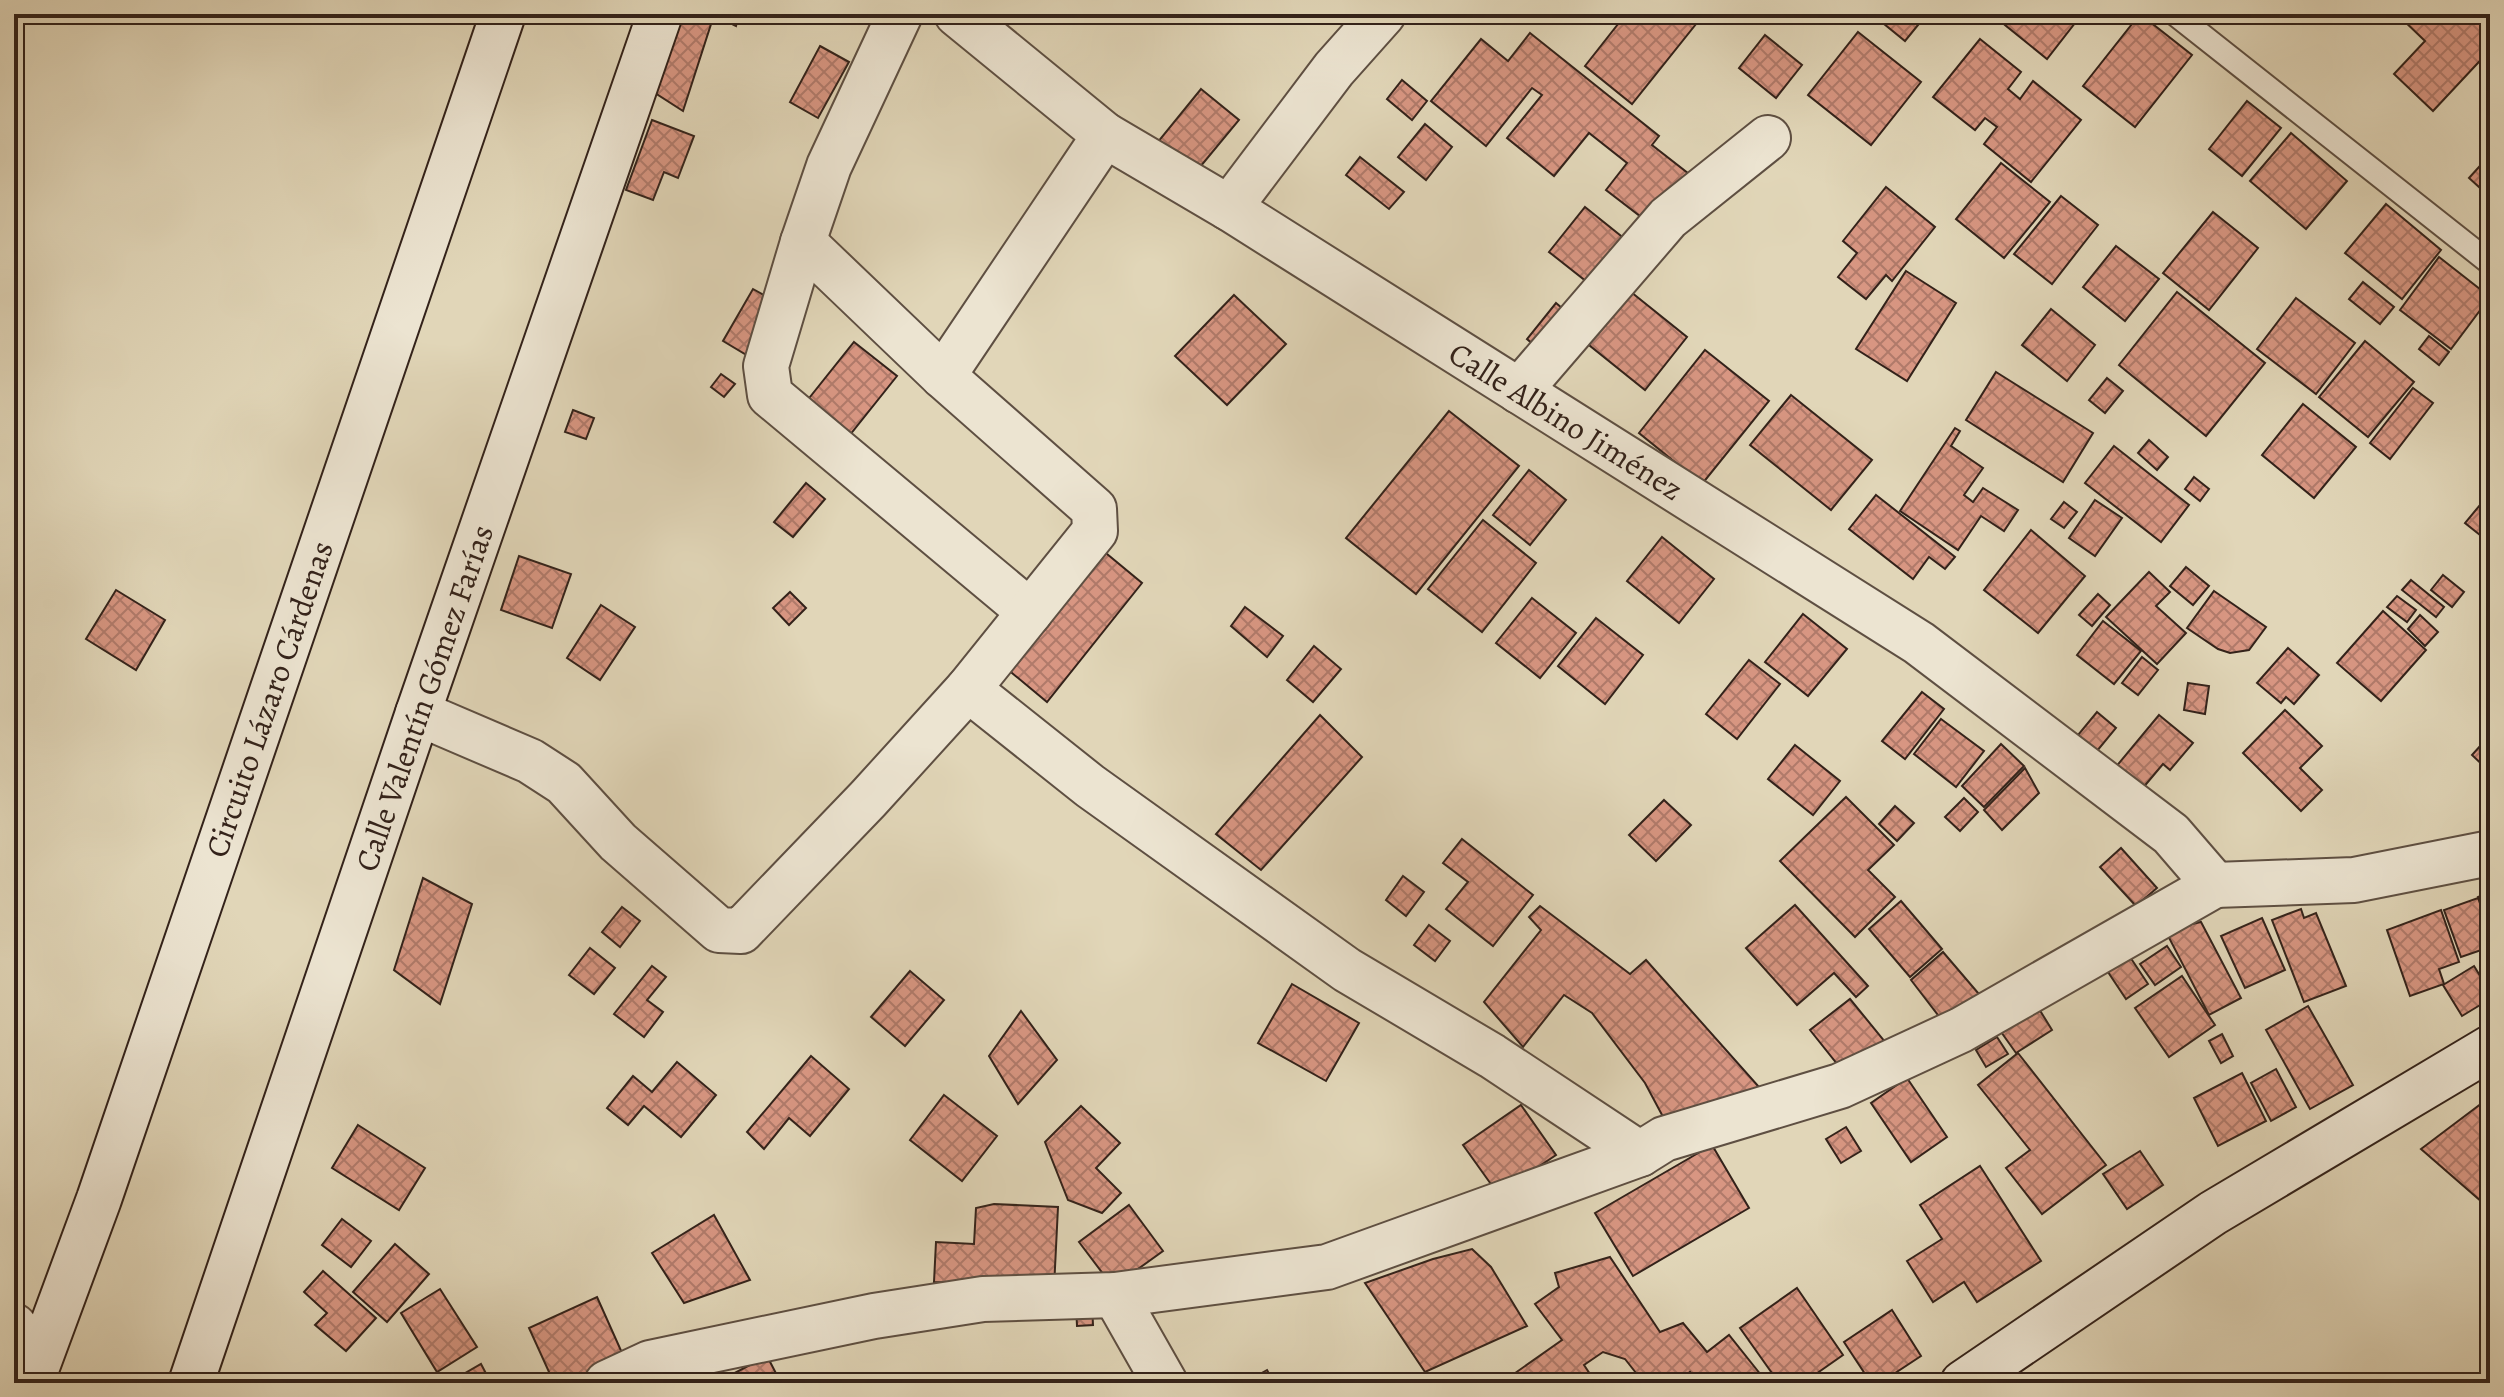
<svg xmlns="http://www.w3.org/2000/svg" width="2504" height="1397" viewBox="0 0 2504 1397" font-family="Alegreya,serif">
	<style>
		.building { fill: url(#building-cross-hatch); stroke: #33221a; stroke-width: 2 }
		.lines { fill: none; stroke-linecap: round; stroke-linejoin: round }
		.lane-casing { stroke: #5e4f42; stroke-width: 26 }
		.street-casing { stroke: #5e4f42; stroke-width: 48 }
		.secondary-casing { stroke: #33221a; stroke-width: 48 }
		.lane { stroke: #ece4d1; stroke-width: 22 }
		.street { stroke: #ece4d1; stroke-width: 44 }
		.secondary { stroke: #ece4d1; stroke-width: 44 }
		.labels { text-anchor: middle; stroke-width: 7; stroke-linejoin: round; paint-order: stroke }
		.street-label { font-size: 32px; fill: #33221a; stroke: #ece4d1 }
	</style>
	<defs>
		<pattern id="building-cross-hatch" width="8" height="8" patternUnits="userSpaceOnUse" patternTransform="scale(2)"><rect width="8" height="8" fill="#d89682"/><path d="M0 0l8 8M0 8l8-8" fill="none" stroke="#b07a6a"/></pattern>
	</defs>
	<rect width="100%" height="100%" fill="#e1d6b8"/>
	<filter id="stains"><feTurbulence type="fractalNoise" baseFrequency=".0025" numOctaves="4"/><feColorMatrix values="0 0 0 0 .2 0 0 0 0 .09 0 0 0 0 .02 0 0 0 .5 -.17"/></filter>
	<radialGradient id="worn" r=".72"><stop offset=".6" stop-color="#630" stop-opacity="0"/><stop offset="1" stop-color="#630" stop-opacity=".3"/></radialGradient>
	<g class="building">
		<polygon points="677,14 739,14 736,26 714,15 683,111 652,91"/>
		<polygon points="1626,14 1704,14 1632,104 1585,66"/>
		<polygon points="1882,14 1927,14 1905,41 1878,19"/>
		<polygon points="2014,14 2082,14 2047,59 2005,25"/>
		<polygon points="2140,14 2192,55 2135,127 2083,86"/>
		<polygon points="2403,14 2480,14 2490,24 2490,50 2433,111 2394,74 2425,41 2400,17"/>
		<polygon points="1858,32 1921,82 1871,145 1808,95"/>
		<polygon points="1530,33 1659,136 1652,145 1689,174 1649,223 1606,190 1627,163 1589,133 1554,176 1507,138 1542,95 1532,88 1486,146 1431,101 1481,39 1508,61"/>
		<polygon points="1765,35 1802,65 1776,98 1739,68"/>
		<polygon points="1980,39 2021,72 2008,89 2020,99 2033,81 2081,120 2031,182 1984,144 1997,127 1985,118 1975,130 1933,97"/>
		<polygon points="820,46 849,62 818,118 790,102"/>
		<polygon points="1402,80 1427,101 1412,120 1387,99"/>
		<polygon points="1201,89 1239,120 1195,173 1157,143"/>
		<polygon points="2247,101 2281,128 2242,176 2209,149"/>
		<polygon points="652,120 694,136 678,178 664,172 653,200 626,190"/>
		<polygon points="1425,124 1452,147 1426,180 1398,157"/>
		<polygon points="2291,133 2347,181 2306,229 2250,181"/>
		<polygon points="1360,157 1404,192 1389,209 1346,175"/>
		<polygon points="2488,157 2490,159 2490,175 2479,187 2469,178"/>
		<polygon points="2001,163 2050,202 2004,258 1956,219"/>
		<polygon points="1886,187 1935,227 1892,281 1886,275 1866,299 1838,277 1857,253 1843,241"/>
		<polygon points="2061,196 2098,225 2052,284 2014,254"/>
		<polygon points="2386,204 2441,250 2402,299 2345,253"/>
		<polygon points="1585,207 1631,244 1596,289 1549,252"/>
		<polygon points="2213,212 2258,248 2209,310 2163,273"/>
		<polygon points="2116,246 2159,279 2125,321 2083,287"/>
		<polygon points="2439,257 2490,297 2451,349 2400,310"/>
		<polygon points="1906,271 1956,303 1907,381 1856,349"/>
		<polygon points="2363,282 2394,307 2380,324 2349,299"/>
		<polygon points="1621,284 1687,337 1645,390 1579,337"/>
		<polygon points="753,289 780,304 750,357 723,341"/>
		<polygon points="2177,292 2265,363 2206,436 2119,365"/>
		<polygon points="1234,295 1286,344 1227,405 1175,356"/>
		<polygon points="2296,298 2355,343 2316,394 2257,349"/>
		<polygon points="1556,303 1570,315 1541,351 1527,339"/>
		<polygon points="2051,309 2095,345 2067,381 2022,345"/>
		<polygon points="2429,336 2449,352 2439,365 2419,349"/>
		<polygon points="2365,341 2414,382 2368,437 2319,397"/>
		<polygon points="854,342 897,376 841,446 798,412"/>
		<polygon points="1705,350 1769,401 1702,484 1639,433"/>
		<polygon points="1996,372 2093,433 2063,482 1966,420"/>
		<polygon points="721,374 735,384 724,397 711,387"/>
		<polygon points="2107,378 2123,391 2105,413 2089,400"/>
		<polygon points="2413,388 2433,403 2390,459 2370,443"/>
		<polygon points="1791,395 1872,460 1831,510 1750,445"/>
		<polygon points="2303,404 2356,447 2314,498 2262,455"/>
		<polygon points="573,410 594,418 586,439 565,432"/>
		<polygon points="1449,411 1519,466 1416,594 1346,538"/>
		<polygon points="1955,428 1960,431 1951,446 1983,468 1964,495 1973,502 1983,488 2018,510 2004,531 1981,516 1958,550 1900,511"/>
		<polygon points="2149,440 2168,457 2157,470 2138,453"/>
		<polygon points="2114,446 2189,505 2161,542 2085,483"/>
		<polygon points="1529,470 1566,500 1530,545 1493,515"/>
		<polygon points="2194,477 2209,489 2200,501 2185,489"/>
		<polygon points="806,483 825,499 793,537 774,522"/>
		<polygon points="2490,493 2490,543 2465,523"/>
		<polygon points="1876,495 1955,557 1945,569 1929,557 1913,579 1849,529"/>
		<polygon points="2095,500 2122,518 2095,556 2069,538"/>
		<polygon points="2064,502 2077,512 2064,528 2051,519"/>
		<polygon points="1483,520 1536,563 1482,632 1428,589"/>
		<polygon points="2031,530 2085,576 2038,633 1984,590"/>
		<polygon points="1662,537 1714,579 1679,623 1627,581"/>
		<polygon points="1101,549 1142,583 1047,702 1006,668"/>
		<polygon points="519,556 571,574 552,628 501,610"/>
		<polygon points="2186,567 2209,586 2193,605 2170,586"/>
		<polygon points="2149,572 2170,592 2156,606 2186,633 2157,664 2106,617"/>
		<polygon points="2443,575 2464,592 2452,607 2431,590"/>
		<polygon points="2411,580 2444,607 2436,617 2402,590"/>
		<polygon points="116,590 165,620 136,670 86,639"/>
		<polygon points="2214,591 2266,627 2249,650 2230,653 2218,649 2187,628"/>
		<polygon points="790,592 806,608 789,625 773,608"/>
		<polygon points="2098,594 2110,605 2092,626 2079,615"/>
		<polygon points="2397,596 2416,610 2407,622 2387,607"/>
		<polygon points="1532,598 1576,633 1540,678 1496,643"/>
		<polygon points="601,605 635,627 600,680 567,658"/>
		<polygon points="1245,607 1283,636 1267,657 1231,626"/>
		<polygon points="2383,611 2426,650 2381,701 2337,663"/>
		<polygon points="1803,614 1847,649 1808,696 1765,662"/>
		<polygon points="2420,615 2438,632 2425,646 2408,629"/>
		<polygon points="1596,618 1643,655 1605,704 1558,666"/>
		<polygon points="2103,621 2141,651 2114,684 2077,655"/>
		<polygon points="1314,646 1341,669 1313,702 1287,680"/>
		<polygon points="2288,648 2319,675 2294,704 2286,697 2281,703 2257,683"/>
		<polygon points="2142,657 2158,670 2138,695 2122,683"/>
		<polygon points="1749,660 1780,684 1737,739 1706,714"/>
		<polygon points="2188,683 2209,686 2205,714 2184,710"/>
		<polygon points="1922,692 1944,709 1905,759 1882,741"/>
		<polygon points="2285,710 2322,746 2300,768 2322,790 2301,811 2243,753"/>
		<polygon points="2097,712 2116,728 2092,757 2073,741"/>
		<polygon points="1320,715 1362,757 1261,870 1216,834"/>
		<polygon points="2159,715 2193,743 2170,770 2163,764 2131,802 2105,780"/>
		<polygon points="1941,719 1984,751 1956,787 1914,754"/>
		<polygon points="2490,735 2490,772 2472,755"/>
		<polygon points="2001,744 2024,766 1984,807 1962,786"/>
		<polygon points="1795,745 1840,781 1813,815 1768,779"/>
		<polygon points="2025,768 2039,793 2002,830 1984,810"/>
		<polygon points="1846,797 1894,845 1868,870 1895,897 1855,937 1780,861"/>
		<polygon points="1964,798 1978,812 1960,831 1945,817"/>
		<polygon points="1664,800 1691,825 1656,861 1629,835"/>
		<polygon points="1895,806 1914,823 1897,841 1879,824"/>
		<polygon points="1462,839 1533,895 1493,946 1446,909 1468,882 1443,863"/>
		<polygon points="2121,848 2157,888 2136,906 2100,867"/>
		<polygon points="1403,876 1424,892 1406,916 1386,900"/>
		<polygon points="423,878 472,904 440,1004 394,970"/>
		<polygon points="2490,892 2490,924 2478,897"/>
		<polygon points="2478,898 2490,931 2490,947 2461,957 2444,910"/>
		<polygon points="1901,901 1942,949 1910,977 1869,929"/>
		<polygon points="1795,905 1868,986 1856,997 1834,973 1797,1005 1746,948"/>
		<polygon points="1540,906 1630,974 1646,960 1767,1096 1669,1128 1645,1083 1592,1013 1564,995 1523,1047 1484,1002 1541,930 1529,917"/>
		<polygon points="622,907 640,921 620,947 602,932"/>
		<polygon points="2301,909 2304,918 2316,913 2346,986 2304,1002 2272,920"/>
		<polygon points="2441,910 2459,962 2439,969 2444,984 2410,996 2387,930"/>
		<polygon points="2262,918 2285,970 2245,988 2221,936"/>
		<polygon points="2201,922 2241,998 2209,1015 2165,930"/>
		<polygon points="1429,925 1450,941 1435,961 1414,945"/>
		<polygon points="2167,946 2181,967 2155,985 2140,964"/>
		<polygon points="590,948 615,968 594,994 569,975"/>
		<polygon points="1943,952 1984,1000 1941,1019 1911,980"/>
		<polygon points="2128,954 2148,984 2126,999 2106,969"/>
		<polygon points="652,966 666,977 647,1000 663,1012 644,1037 614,1014"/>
		<polygon points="2474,966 2490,992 2490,999 2462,1016 2443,985"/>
		<polygon points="910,971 944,1000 905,1046 871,1017"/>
		<polygon points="2182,976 2215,1025 2169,1057 2135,1008"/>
		<polygon points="1292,984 1359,1023 1326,1081 1258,1043"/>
		<polygon points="1850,999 1886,1043 1846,1075 1810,1030"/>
		<polygon points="2036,1004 2052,1030 2016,1053 1999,1029"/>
		<polygon points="2308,1006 2353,1085 2310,1109 2266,1030"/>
		<polygon points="1021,1011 1057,1060 1018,1104 989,1056"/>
		<polygon points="2222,1034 2233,1056 2221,1063 2209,1041"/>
		<polygon points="1997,1037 2008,1054 1986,1067 1976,1050"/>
		<polygon points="2018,1053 2106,1165 2042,1214 2006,1168 2030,1150 1978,1085"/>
		<polygon points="811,1056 849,1089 810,1136 789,1118 764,1149 747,1132"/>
		<polygon points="677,1062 716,1095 681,1137 644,1106 628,1125 607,1108 633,1076 652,1092"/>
		<polygon points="2276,1069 2296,1107 2271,1121 2251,1083"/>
		<polygon points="2242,1073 2266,1121 2218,1146 2194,1098"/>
		<polygon points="1907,1078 1947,1137 1911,1162 1871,1103"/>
		<polygon points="944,1095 997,1136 962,1181 910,1140"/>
		<polygon points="2490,1097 2490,1209 2421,1149"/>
		<polygon points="1521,1105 1556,1155 1498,1194 1463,1145"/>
		<polygon points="1081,1106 1120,1143 1096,1168 1121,1193 1102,1213 1068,1200 1045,1142"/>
		<polygon points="358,1125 425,1168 399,1210 332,1168"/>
		<polygon points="1846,1127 1861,1151 1841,1163 1826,1139"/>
		<polygon points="1712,1145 1749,1208 1633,1276 1595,1213"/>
		<polygon points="2140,1151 2163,1185 2127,1209 2103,1174"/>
		<polygon points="1980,1166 2041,1261 1977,1302 1964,1282 1933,1302 1907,1261 1942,1239 1920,1205"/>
		<polygon points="994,1204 1058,1207 1054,1288 934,1282 936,1242 974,1244 976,1208"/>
		<polygon points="1129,1205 1163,1251 1113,1287 1079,1242"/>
		<polygon points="714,1215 750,1280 684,1303 652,1253"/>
		<polygon points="342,1219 371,1241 351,1267 322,1245"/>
		<polygon points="395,1244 429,1274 387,1322 353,1292"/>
		<polygon points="1472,1249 1491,1267 1527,1326 1425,1372 1365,1283 1433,1259"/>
		<polygon points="1610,1257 1660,1332 1683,1323 1707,1352 1729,1335 1765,1380 1761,1383 1699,1383 1690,1372 1676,1383 1644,1383 1625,1359 1603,1352 1584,1365 1596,1383 1501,1383 1562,1340 1535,1304 1559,1287 1555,1273"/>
		<polygon points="323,1271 376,1318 346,1351 315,1325 327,1313 304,1292"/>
		<polygon points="1797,1288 1843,1355 1803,1383 1779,1383 1740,1328"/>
		<polygon points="440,1289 477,1347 437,1372 401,1313"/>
		<polygon points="597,1297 627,1364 584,1383 554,1383 529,1328"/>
		<polygon points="1092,1304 1093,1325 1077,1326 1076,1305"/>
		<polygon points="1892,1310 1921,1356 1880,1383 1871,1383 1844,1342"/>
		<polygon points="767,1356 781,1383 730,1383 727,1377"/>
		<polygon points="481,1364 491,1383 448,1383"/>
		<polygon points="1267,1370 1274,1383 1244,1383"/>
	</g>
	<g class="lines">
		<defs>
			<polyline id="lane" points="2175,14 2490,263"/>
			<g id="street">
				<polyline points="900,14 829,166 803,242 766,366 770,395 1030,612"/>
				<polyline points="1229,208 1334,69 1383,14"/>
				<polyline points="943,376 1105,135"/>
				<polyline points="1519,391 1668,218 1768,138"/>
				<polyline points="968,689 1090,786 1347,970 1492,1056 1640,1154"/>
				<polyline points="418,713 530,761 564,783 618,842 719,930 741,931 868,799 968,689 1095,531 1094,509 943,376 803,242"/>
				<polyline points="2215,885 2354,880 2490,853"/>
				<polyline points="1115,1295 1165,1383"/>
				<polyline points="14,1326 40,1357 14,1357"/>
				<polyline points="607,1383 650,1363 874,1316 983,1299 1115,1295 1327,1267 1640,1154 1664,1139 1840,1086 1961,1030 2215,885 2171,834 1919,643 1229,208 1105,135 957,14"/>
			</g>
			<g id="secondary">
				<polyline points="31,1383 99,1199 503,14"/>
				<polyline points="191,1383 418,713 660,14"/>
				<polyline points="1963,1383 2213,1213 2490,1048"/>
			</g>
		</defs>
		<use href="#lane" class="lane-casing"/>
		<use href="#street" class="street-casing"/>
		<use href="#secondary" class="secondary-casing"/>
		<use href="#lane" class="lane"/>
		<use href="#street" class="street"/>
		<use href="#secondary" class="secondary"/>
	</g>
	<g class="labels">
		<g class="street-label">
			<text transform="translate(1566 421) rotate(32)" y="11">Calle Albino Jiménez</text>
			<text transform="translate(424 698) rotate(-71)" y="11">Calle Valentín Gómez Farías</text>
			<text transform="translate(269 699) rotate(-71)" y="11">Circuito Lázaro Cárdenas</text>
		</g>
	</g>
	<rect width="2504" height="1397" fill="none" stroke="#e1d6b8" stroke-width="48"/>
	<rect x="16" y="16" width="2472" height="1365" fill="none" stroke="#33221a" stroke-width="4"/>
	<rect x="24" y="24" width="2456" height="1349" fill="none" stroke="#33221a" stroke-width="2"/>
	<rect width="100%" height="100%" filter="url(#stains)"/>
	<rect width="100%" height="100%" fill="url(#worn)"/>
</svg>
